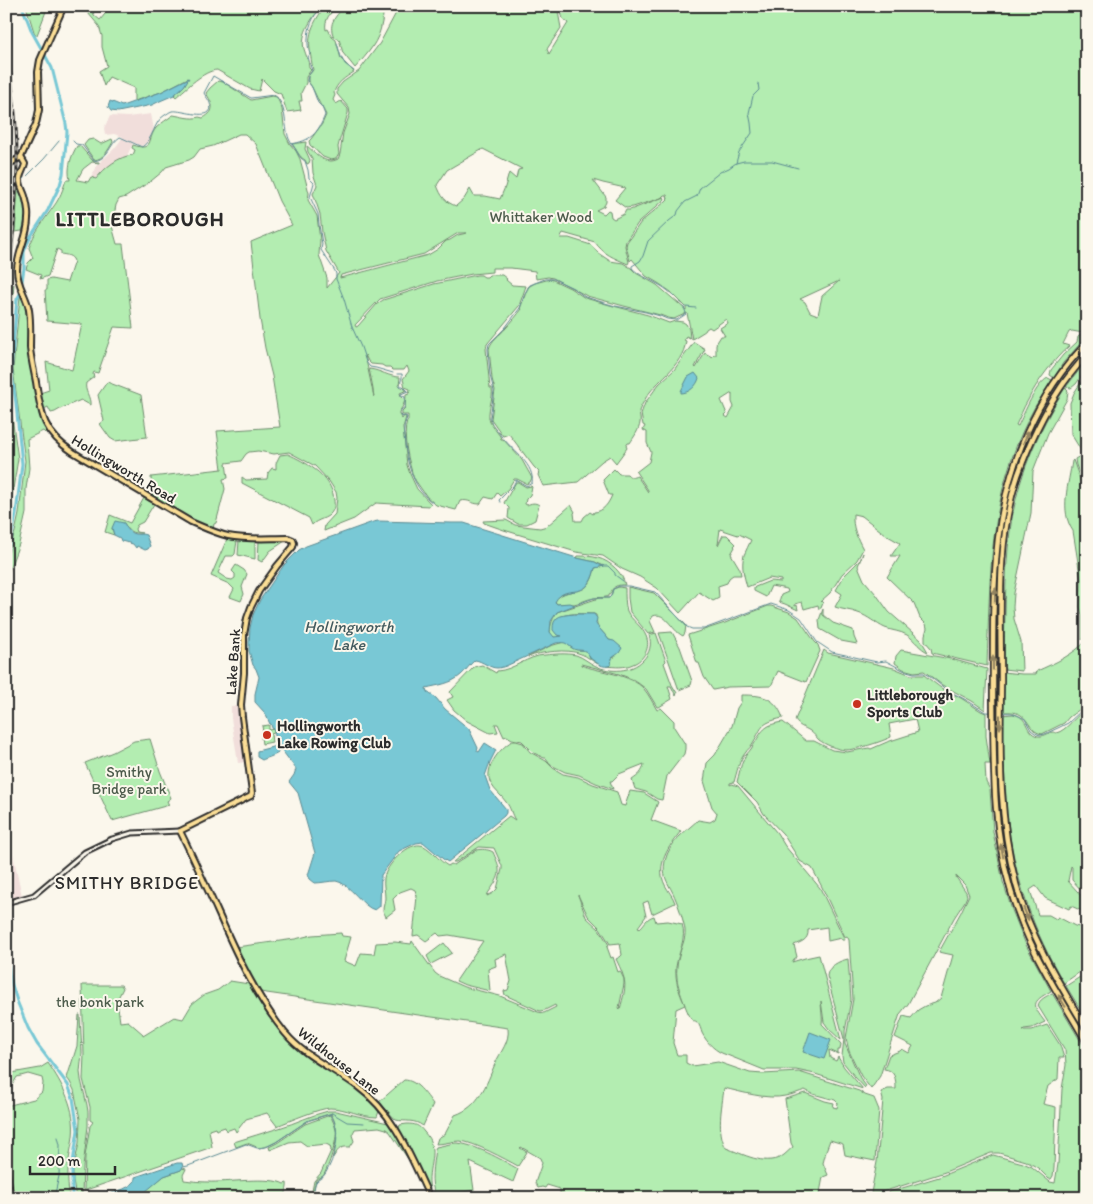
<svg xmlns="http://www.w3.org/2000/svg" width="1093" height="1204" viewBox="0 0 1093 1204" font-family="Itim,sans-serif">
	<style>
		.built { fill: #f1dedb }
		.green { fill: #b3edb1; stroke: #6f8c6e; fill-rule: evenodd }
		.water { fill: #79c8d5; stroke: #5a8991 }
		.lines { fill: none; stroke-linecap: round; stroke-linejoin: round }
		.stream { stroke: #5a8991; stroke-width: 1 }
		.canal { stroke: #79c8d5; stroke-width: 3 }
		.river { stroke: #79c8d5; stroke-width: 5 }
		.minor-casing { stroke: #2b2b2b; stroke-width: 7 }
		.major-casing { stroke: #2b2b2b; stroke-width: 8 }
		.highway-casing { stroke: #2b2b2b; stroke-width: 8 }
		.minor { stroke: #fbf7ec; stroke-width: 3 }
		.major { stroke: #fbde96; stroke-width: 4 }
		.highway { stroke: #fbde96; stroke-width: 4.5 }
		.rail-casing { stroke: #2b2b2b; stroke-width: 3 }
		.rail { stroke: #fbf7ec; stroke-width: 1; stroke-dasharray: 4; stroke-linecap: butt }
		.oneway { fill: #938460 }
		.poi-dot { fill: #c8321e; stroke: #fbf7ec; stroke-width: 2 }
		.labels { text-anchor: middle; stroke-width: 4; stroke-linejoin: round; paint-order: stroke }
		.park-label { font-size: 15px; fill: #4d5c4c; stroke: #fbf7ec }
		.street-label { font-size: 15px; fill: #2b2b2b; stroke: #fbf7ec }
		.poi-label { font-size: 15px; font-weight: bold; fill: #2b2b2b; stroke: #fbf7ec; text-anchor: start }
		.water-label { font-size: 16px; font-style: italic; fill: #425a5e; stroke: #fbf7ec }
		.quarter-label { font-size: 18px; letter-spacing: 1px; fill: #2b2b2b; stroke: #fbf7ec }
		.district-label { font-size: 20px; font-weight: bold; letter-spacing: 1px; fill: #2b2b2b; stroke: #fbf7ec }
	</style>
	<rect width="100%" height="100%" fill="#fbf7ec"/>
	<filter id="ink" filterUnits="userSpaceOnUse"><feTurbulence type="fractalNoise" baseFrequency=".02" numOctaves="2"/><feDisplacementMap in="SourceGraphic" scale="10" xChannelSelector="R" yChannelSelector="G"/><feConvolveMatrix kernelMatrix="1 2 1 2 8 2 1 2 1" color-interpolation-filters="sRGB"/></filter>
	<g filter="url(#ink)">
		<g class="built">
			<polygon points="6,92 12,150 6,152"/>
			<polygon points="151,114 154,130 150,141 142,146 133,143 127,156 102,171 95,179 91,177 96,166 115,148 123,137 114,134 105,135 104,128 110,116 128,117"/>
			<polygon points="231,706 239,706 246,762 238,763 231,718"/>
			<polygon points="6,831 8,831 22,896 6,900"/>
		</g>
		<g class="green">
			<polygon points="26,6 48,6 37,35 35,35"/>
			<path d="M82 6H92L94 15 100 20 105 14 107 6H322C313 17 300 33 304 49 306 56 309 60 309 68L311 70 306 77V83L301 93 302 101H299L301 110 287 112 281 94 274 91 262 79 259 91 250 89 217 70C203 71 187 88 176 97L174 95 184 86 188 78 161 92 134 101V88L109 77 104 86 99 71 107 66 102 47V36L99 26Z"/>
			<path d="M325 6H337C330 14 324 19 326 30L328 29 332 37 336 40 341 59 354 72C346 77 336 83 334 93L335 95 333 100 336 104 341 101 348 109V113L340 139 338 147 339 154 336 159 331 160 323 157 310 145 309 141 311 139 322 124 326 115C324 110 320 105 318 100 315 93 312 87 308 81V76L313 70C308 40 306 33 325 6Z"/>
			<path d="M345 6H381C384 12 383 16 382 22 379 42 368 53 355 68L343 53 339 39 334 37C327 23 337 15 345 6Z"/>
			<path d="M388 6H557L561 28 547 49 549 54 568 23 563 19 559 6H1087V336L1063 363 1054 378 1050 375 1051 370 1063 355 1077 342 1078 337 1083 333 1072 331 1069 332 1063 344 1069 346C1055 358 1036 383 1028 400 1023 408 1020 417 1016 425L1018 426C1024 414 1036 383 1048 378L1052 380C1045 392 1036 403 1030 416 988 497 990 578 987 666L932 653 931 648 925 641V635L927 628 926 624 920 618 914 603 887 577 900 556H891L900 543 886 535 862 516 853 514C852 527 857 538 863 549L857 560 842 574 830 593 821 601 823 603 821 608 819 609 818 605 804 609 802 602 795 604V606L797 605 798 610 785 604 779 602 781 595 788 592 787 589 771 586 766 597 754 591V588L755 587 770 581 781 582V580L769 578 747 587C744 576 741 566 744 555 746 550 749 545 751 540L739 534 738 535 720 529 718 545 723 535H727L736 544 734 546 735 547 731 554 740 569 741 575H733L729 578 727 583 718 586 719 598 713 601 699 592 680 613 657 588 640 577 622 569 603 556 576 552 504 530 484 523 483 521 506 520 515 525 540 528 547 526 571 505 575 512 574 513 575 521H582L584 517 590 512 593 514 594 512C603 512 609 503 612 495H609L603 480 614 469 619 474H627C631 478 632 478 637 476L648 492V490L636 472 649 462 651 452 647 443V432L643 430 645 426 643 425 641 414 645 403 659 384 674 370 694 342 705 349 695 367 696 368 705 353 712 357 714 355H716V344L721 336H725L720 328 728 323 726 319 712 329 709 327 706 329 705 331 692 339 687 313 674 319 668 318 660 315 624 306 587 296 553 278 548 277 536 279 535 271 511 268H492V272L472 274 437 281 380 299 355 325 356 327 358 326 377 304 383 300 434 284 477 275H481L484 277H487L489 275H502L507 279 506 280 512 285 526 286 519 306 487 344 486 349 490 388H492C494 399 486 412 490 422 493 427 497 432 500 436L501 439H503L522 460 532 478 530 482 527 484 517 479H514L508 489 500 496 497 493 493 499 485 497 480 504C471 504 470 499 460 501L456 510 436 505 427 497 415 480V479H414C409 463 402 437 407 421H408V415H402V411L405 408 406 395 409 394 410 389 405 387 403 379 409 371 407 366 404 370H393L390 367H385L382 365 371 364 368 361 365 355 374 397 372 383 369 369C380 370 389 377 400 377L399 386 407 390 400 393 401 396 405 400 403 406 399 412V415L402 419 404 416 406 417 403 428 407 465 410 474 417 489 431 504 429 506 376 503 354 519 324 531 325 525 335 514 337 498 336 492 329 481 315 466 289 452 274 454 258 451 249 452 246 454 241 461 226 463 228 478 223 479 225 489 216 523 214 524 213 529 191 519 156 498 152 494 151 477 222 469 217 431 280 427 272 376 265 348 260 319 251 242 292 225 279 201 256 144 245 134H239L213 146 200 149 194 157 189 160 166 167 162 172 151 181 126 197 119 199 116 205 112 226 117 244H123L133 328 114 327 98 373 94 372 93 374 94 377 86 383C84 391 91 397 90 405L81 400 62 408 55 412 51 413 48 407 44 409 40 393 49 390 46 362 72 370 82 324 47 321 45 290H47V280L51 279 67 282 74 261C72 255 66 255 61 254V251L57 249 48 276 40 279 41 275 26 269 28 263 33 258 29 248C34 232 45 219 54 206 60 198 63 189 66 180H70C67 168 71 156 77 146H80L93 161 95 162H99V163L92 162 83 169 77 180 88 182 91 177 96 179C104 168 119 156 133 155L135 150 132 148 133 145C154 152 147 139 156 128 161 123 168 119 173 115 181 116 191 120 199 117L203 118C217 111 212 103 206 93L210 88 218 81 223 82 251 100 272 96 277 97 282 109 285 134 290 144 296 151 300 159 309 193 308 200 317 216 320 240 319 255 327 278V288L339 273 326 251 322 232 320 214 314 196 313 194 317 185 313 173 312 158 308 152 307 146C316 153 325 166 338 159L340 154 343 133 350 114 349 108 337 94V89L343 82 359 71 380 43 396 13ZM483 149 522 169 518 170 516 179 509 173 505 187 500 199 485 196H474L470 189 464 199 456 206C445 202 441 196 437 185L447 170ZM593 180 603 183 625 188 615 200 626 208 633 207 661 198 664 195H667L668 199 666 201 641 222 627 242 626 246 630 261 632 259 646 276 658 283 671 292 686 307V310L657 285 636 273 631 268 623 263 610 261 598 253 591 245 569 238H560L563 233 595 242C603 254 614 258 628 264L629 262 625 246 626 241 638 223 665 199 664 197 630 210H626L624 214 614 219 611 217 610 211 608 210 604 214 596 210 604 206 606 202V197ZM458 233H467L458 235 450 240 446 241 438 249 428 255 340 278 341 275 424 254ZM839 281 822 296 818 315 810 312 805 302 800 299ZM732 393V402L734 407 728 418 725 416 727 414 721 400Z"/>
			<path d="M93 139 101 144 112 139 113 142C108 150 104 159 94 160L84 145 88 140Z"/>
			<path d="M306 142 305 149 310 160 309 163 307 164 305 160C299 157 297 150 292 144Z"/>
			<path d="M18 189C27 201 27 217 22 231L15 232Z"/>
			<path d="M550 279 553 280 570 288 585 298 610 305 648 315 669 323 675 321 683 322 686 324 689 329 690 338 686 336 684 340 686 341C682 368 656 379 644 401 643 403 640 408 639 411 639 415 641 419 640 423 639 430 634 437 630 443H628L626 446 627 448 616 463 610 456 602 461 578 482 543 486 538 475 539 472 534 467 509 434 503 436 491 419 495 390 492 379 489 349C491 340 500 335 506 328 512 322 517 315 522 309H520L528 287 535 283Z"/>
			<polygon points="14,284 13,296 6,359 6,320 9,289"/>
			<polygon points="20,296 27,308 28,317 29,348 31,368 38,406 47,431 45,433 43,431 27,439 29,468 26,489 26,513 19,544 6,578 6,560 15,532 19,514 25,461 13,369"/>
			<polygon points="1087,360 1087,368 1076,384 1071,388 1066,387"/>
			<polygon points="1087,373 1087,460 1071,434 1070,403 1074,393"/>
			<polygon points="6,375 18,459 11,501 9,528 6,539"/>
			<polygon points="107,382 141,395 147,437 115,441 110,438 100,424 104,421 98,395"/>
			<path d="M1065 388 1068 391 1067 399 1048 433 1033 471 1031 513 1014 593 1013 607 1014 619 1021 642 1022 671 1003 669C1006 623 1004 576 1010 531 1017 479 1037 432 1065 388Z"/>
			<path d="M288 454C305 462 328 474 333 494 334 501 336 507 331 513 327 519 317 519 312 525L309 518 242 483V477L246 480 267 479 268 473 272 468 276 469V463L280 455Z"/>
			<polygon points="1082,455 1087,463 1087,493 1076,465 1075,459"/>
			<path d="M1073 460 1087 499V635L1082 640V615L1080 607 1081 581 1073 531C1059 511 1069 483 1072 461Z"/>
			<path d="M516 482H518L526 487 531 486 532 487 530 495 526 499 525 504 527 505C531 503 535 502 539 505L535 520 527 524H518L508 518 509 508 504 503 505 501Z"/>
			<path d="M144 498 154 504 143 522 137 525 135 529 136 532 142 533C131 534 129 531 124 523L112 528 114 535 105 532 110 515 130 523Z"/>
			<polygon points="227,539 237,541 235,554 233,556 226,556 218,573 227,579 232,580 235,578 235,574 232,571 236,565 244,570 247,574 242,587 244,594 241,601 230,597 234,589 229,584 211,576"/>
			<polygon points="239,540 255,541 255,559 238,555"/>
			<polygon points="259,541 285,541 270,551 262,562 258,560"/>
			<path d="M863 553 858 566 864 580 876 594 889 612 921 640 928 652C920 649 915 640 907 635 900 631 893 631 885 628 876 624 868 616 858 613 851 610 843 610 835 607L842 594 836 590 844 576 861 559Z"/>
			<path d="M578 556C584 556 592 556 598 558 610 561 623 573 625 585 608 584 614 595 606 597 602 598 598 597 594 598 587 599 580 603 574 604 569 604 563 604 557 604L556 603 555 600C572 583 588 602 595 568L604 566 595 562 577 558Z"/>
			<path d="M619 587 625 588C625 595 625 604 627 611 631 620 642 626 646 636 651 647 644 660 633 664 625 668 615 667 606 666H609L612 658 615 657 613 641 609 640C601 629 596 629 596 615L594 614C582 614 560 611 554 623L559 636H562C543 643 551 620 557 612L599 598H609L611 596 613 589Z"/>
			<path d="M628 587 654 593 686 625 685 633 683 636C671 630 666 611 653 616L650 621 655 632 648 634 630 612 628 598Z"/>
			<polygon points="768,606 771,606 789,612 798,618 815,642 818,645 820,651 806,682 778,671 771,686 728,687 713,690 704,677 699,663 697,663 688,635 725,623"/>
			<polygon points="823,609 823,615 833,623 853,630 854,637 857,644 841,641 820,629 819,620"/>
			<polygon points="672,632 680,647 692,681 691,685 679,690 659,633"/>
			<path d="M656 633 666 661 664 663 672 685 677 693 676 696 671 686H668L672 699 659 707H657L646 689 634 680 619 674 581 664V665C599 672 631 674 644 689 649 695 653 703 657 710L661 708 674 721V727L685 744V749L684 754 667 776 662 800 657 799 646 792 635 789 632 780C638 776 643 772 644 764L619 774 612 781H610L613 789 596 783 579 775 565 772 551 765 546 758H544L534 753 522 741 512 739 507 736 504 737 498 724H495L498 732 490 733 467 721 454 710 447 700 453 697 450 692 474 667 482 665 496 673 497 671C514 670 527 656 545 655 554 654 566 653 576 655 583 657 589 663 596 666 610 673 632 672 643 660 650 653 652 644 649 635Z"/>
			<path d="M1087 640V704L1069 717 1064 723 1042 734C1030 732 1030 721 1021 715 1015 711 1008 712 1001 712L1002 672 1022 674H1036L1037 671C1055 663 1073 655 1087 640Z"/>
			<path d="M564 642C568 644 571 648 574 649 579 651 583 649 587 652 590 656 594 660 598 664 592 661 587 656 581 654 568 648 540 652 528 657L550 646Z"/>
			<path d="M824 650 828 653 894 668 911 675H924L941 688 961 698 981 711 986 713V736L990 764H985L986 782 990 790 993 832 1003 882 1012 910 1026 945 1051 991C1031 1002 1032 1005 1045 1022L1032 1028 1024 1029 1023 1030H1032L1047 1025 1060 1045 1064 1058H1059L1058 1079 1048 1086 1043 1104 1056 1107 1054 1168 1053 1176 1051 1179H1049L1038 1168 1026 1161 999 1153H991L945 1172 879 1193H871L877 1162 883 1100 881 1092 888 1089H896C896 1079 895 1070 884 1069L889 1055 900 1051 902 1049 909 1053 913 1046 895 1037 903 1016 911 1018 918 1010 925 1006 935 1003 941 998 953 955 939 952 961 912 969 895 965 885 956 876V877L966 892 967 896 965 901 954 918 908 1004 900 1014 880 1076 871 1089 861 1076 849 1051 846 1038 853 999 849 940 847 936 845 937 822 887 812 868 800 861 783 834 764 814 757 802 737 782C739 775 740 766 744 759 745 755 749 752 751 749 762 733 761 725 783 722L806 741H814L832 750 847 752 863 749 869 748 871 749 887 742 918 732 915 719 889 724 891 737C881 742 856 750 845 750 836 749 826 745 819 740 816 737 814 734 810 731 804 727 799 727 795 720Z"/>
			<polygon points="901,650 951,659 987,669 985,710 972,701 942,685 924,671 914,672 903,669 895,663 896,656"/>
			<path d="M741 695C761 695 775 696 783 718 758 723 763 728 751 746 750 748 747 750 746 752 739 760 737 772 734 782L730 783V785L732 784 738 786 777 833 785 846 820 888 845 940H842L841 938 828 941 827 927 808 930C809 940 801 942 794 945L797 957 794 959 792 962 805 958 819 955 841 1040 829 1029 824 1022 821 1001C821 1008 823 1018 822 1024L824 1026 841 1044 840 1050H838V1054L829 1050 830 1058 836 1061 838 1057 844 1067 863 1089 815 1074 796 1070H764L727 1055C716 1052 707 1043 702 1033 701 1030 700 1025 697 1022 693 1019 694 1023 691 1018 687 1013 677 985 677 978 676 971 677 963 679 956 681 947 686 939 685 930 684 921 677 901 673 893 667 881 662 876 665 861 670 841 685 832 698 820L710 822 715 819 717 813 712 807 704 781 707 763 715 755 732 726 737 708 741 702Z"/>
			<path d="M1087 709V898L1083 892 1072 880V867L1071 866 1068 881 1087 902V913L1071 906 1069 909 1045 898 1036 886 1030 890 1038 915H1049L1056 919 1058 917 1075 926 1087 929V936L1085 940 1087 941V967L1064 983C1033 931 1013 874 1007 813L1001 715C1005 715 1009 714 1013 714 1030 717 1024 733 1038 736 1043 737 1048 733 1052 732 1054 732 1055 733 1056 733 1067 731 1076 714 1087 709Z"/>
			<polygon points="269,725 269,730 274,729 274,733 271,734 272,742 262,744 261,737 264,737 262,726"/>
			<polygon points="150,739 160,771 171,798 167,801 169,805 112,821 85,763 113,752 134,741"/>
			<path d="M512 741H516L523 743 530 752 546 761 553 768 563 774 578 777 593 784 617 792 621 805 625 806 630 791 644 793 658 802 651 820 681 831C669 846 655 865 665 885 668 891 673 896 675 903L652 914 648 901 643 903 646 916 638 927 639 929C645 924 646 918 654 916L656 922 668 921 682 924C687 938 678 953 676 967 675 981 679 992 685 1005L676 1009 673 1043 677 1055H686V1063L692 1066 718 1062 750 1073 763 1074 799 1072 859 1091 865 1095 874 1098 879 1110 875 1161 845 1155 843 1144 830 1140 827 1148 823 1163 828 1175 823 1177 819 1198H560V1189L547 1185 545 1188 542 1187 538 1188 535 1183 542 1163 540 1158 521 1147 520 1148 527 1152 518 1166C505 1159 474 1142 460 1141 452 1141 444 1144 436 1144L438 1138 445 1134 455 1115C479 1107 486 1085 495 1064 500 1052 510 1042 508 1028L260 992 246 968 236 947 295 939 312 935 341 933 342 936 351 937 344 961 356 966 361 953 374 954 376 943 395 942 411 944 412 941 435 973 439 976 464 987 500 996 538 1012 544 1013 556 1007 555 1005 545 1010 540 1011 505 995 504 991 508 990 511 981 506 954 495 959 496 966 488 969 490 991 465 985 456 981 483 941 449 935 440 936 437 933 426 941 418 935 413 936 417 896 415 890 411 888 400 892 393 899 395 910 386 917C385 914 383 912 383 910 383 906 385 902 385 898 385 891 383 885 384 878 386 866 406 844 420 845 428 845 440 862 448 866L451 864 454 865 476 850C481 849 488 849 493 852 499 866 503 872 493 886 491 890 488 892 487 896L493 893 497 889 502 869V866L494 848 479 847 456 862H453L509 816 515 820C511 814 511 808 506 802 502 796 495 791 491 784 483 769 499 749 512 741ZM578 895 588 916 600 928 610 944 620 943 622 955 620 957 616 959C627 982 627 984 620 1009L619 1008 624 984V979L620 971 618 972 613 957 611 958 607 947 609 946V945L599 929 586 917ZM724 1088C741 1092 768 1100 785 1096 792 1095 799 1092 805 1090L813 1094 835 1100 838 1103 837 1108 833 1107 834 1103 825 1101 805 1093 785 1099 791 1143 793 1147C789 1150 785 1155 781 1157 764 1166 743 1154 726 1148 716 1130 722 1108 724 1088Z"/>
			<polygon points="444,943 452,953 431,964 427,956"/>
			<path d="M848 959 851 1000 845 1031V1044L860 1078 866 1086 865 1088 855 1077 843 1062 842 1056 844 1039 827 976C828 966 839 961 848 959Z"/>
			<polygon points="1080,977 1087,988 1087,1020 1066,986"/>
			<path d="M230 981 249 984C263 1007 278 1033 299 1051 316 1066 337 1074 354 1087 364 1094 371 1103 379 1111L377 1117C361 1117 346 1108 330 1108 320 1108 289 1121 277 1126L267 1113 246 1119 236 1132 234 1128 226 1131 225 1127 216 1130 215 1128 209 1130 212 1147 86 1190H84L85 1156 90 1126 93 1122 90 1120V1107L83 1079 84 1054 82 985H121L123 988 117 1000 120 1022 128 1021 143 1034V1036L174 1017 183 1019 192 1004 204 995 218 990Z"/>
			<path d="M1052 993 1087 1052V1198H891L889 1192 939 1177 993 1155 1023 1163 1032 1167 1050 1182 1055 1183 1058 1164 1062 1089 1066 1065 1065 1050 1038 1006C1039 999 1046 997 1052 993Z"/>
			<polygon points="79,1015 80,1015 82,1053 80,1072 81,1080 87,1105 88,1112 88,1126 83,1167 82,1194 80,1198 76,1198 73,1181 73,1171 79,1143 80,1119 74,1090 70,1082 67,1078 77,1046"/>
			<path d="M48 1063C63 1085 76 1109 73 1136 72 1147 68 1159 68 1170 67 1180 69 1189 69 1198H14L6 1139V1106L34 1099 42 1092 43 1083 42 1078 28 1074 17 1077 11 1087 6 1088V1074L40 1068Z"/>
			<path d="M404 1080C417 1080 426 1095 433 1104L423 1126C414 1119 406 1122 396 1120L379 1102Z"/>
			<path d="M328 1111H336L388 1123 397 1135 409 1159H408L390 1132 386 1129 379 1127 355 1129 352 1135 354 1141 350 1147C338 1146 338 1151 332 1159 336 1144 340 1129 331 1114L332 1113 309 1120 276 1142 268 1146 259 1148 247 1143 236 1147 234 1142C249 1137 264 1133 279 1128 296 1123 311 1115 328 1111Z"/>
			<path d="M330 1115C332 1119 335 1125 336 1130 338 1138 328 1169 323 1176 321 1177 318 1179 316 1180L312 1197 311 1196 314 1181 321 1173 330 1153 331 1150 330 1146 326 1144 307 1146 300 1141 289 1142 270 1150 269 1147 277 1143 305 1124Z"/>
			<path d="M407 1124C415 1124 419 1125 424 1132 441 1150 425 1168 430 1189L428 1190 399 1128 400 1125Z"/>
			<path d="M455 1143C473 1143 502 1160 518 1169L513 1182 470 1162 474 1190 436 1197C429 1182 433 1165 435 1149L436 1147Z"/>
			<path d="M182 1168 186 1169 183 1175 184 1180C192 1181 200 1182 208 1182 225 1183 271 1176 284 1184L287 1183C288 1187 285 1192 286 1198H136L164 1176 181 1170Z"/>
		</g>
		<g class="water">
			<polygon points="189,78 184,86 174,95 160,101 152,105 118,112 111,111 108,107 110,101 122,106 161,92"/>
			<path d="M695 373 699 378C697 386 689 393 681 393V391L688 377Z"/>
			<path d="M115 521 124 523C126 527 129 533 135 534 139 535 141 533 146 535L150 546 148 549 145 550 137 546 136 548 133 544 121 541 120 538 114 535 112 528Z"/>
			<path d="M378 521 451 523H464L577 558 595 562 600 565 604 566 595 568C587 605 566 581 555 602L557 604 570 603 575 605 557 612 551 621 550 632 554 637 562 636 557 635 553 630C553 626 553 622 557 618 562 613 586 614 594 614L597 618 596 624C600 630 605 634 609 640L614 641 622 648 619 653 612 658 611 665C603 669 597 663 590 658 586 646 580 653 572 648 565 643 567 642 556 643L506 666C503 667 500 668 497 668 489 668 483 661 475 660 469 665 466 671 461 675 451 684 438 685 426 688L427 692 436 698 445 709 469 729 478 748 477 751 479 752 485 743 496 750 490 762 485 776 490 790 506 809V813L504 816 448 862 443 859 423 842 416 843 399 851 381 875 380 906 375 910C363 908 350 883 336 881 329 881 321 883 315 883L310 879 308 875 315 853 298 793 289 782 294 775 296 769 281 749 278 750V753C276 755 264 759 262 760L257 757V751L276 746 279 743 277 736H275L274 729 272 728 271 724H270L265 713 255 702V694L259 677 256 669 253 665 249 651V642L250 628 253 615 260 600 284 565 299 550 306 546 373 522Z"/>
			<polygon points="810,1032 831,1040 824,1059 803,1052"/>
			<path d="M177 1163H182L183 1167 181 1170 164 1176 145 1192 136 1197 101 1198C112 1191 127 1191 135 1181V1177Z"/>
		</g>
		<g class="lines">
			<g class="stream">
				<polyline points="337,43 341,57 345,64 354,71"/>
				<path d="M73 141 76 144 82 145 94 161C109 159 109 144 120 137L142 147C154 139 153 122 165 115 167 114 169 112 172 111 181 109 216 124 210 103 209 100 206 97 204 93L213 76 251 98 274 95C287 104 284 125 289 139 291 144 295 147 297 152 300 157 300 158 305 161L308 170 309 178 314 183 310 197 318 214 319 225 322 244 321 250 335 271 336 274V279L344 299 352 327 361 347 366 362 370 367 376 368 393 373"/>
				<path d="M291 144C311 141 318 133 325 115L322 107 318 103 312 87 307 81 308 76 312 71 308 57 310 54C306 44 308 28 313 19 315 14 320 10 324 6"/>
				<polyline points="736,163 739,152 752,133 751,123 749,113 753,96 759,90 758,83"/>
				<polyline points="6,185 12,186 18,185 44,159 59,141"/>
				<polyline points="686,307 696,308"/>
				<path d="M397 374H402C403 378 400 381 400 386H403L408 391 401 394V395L405 397V407L401 410 400 414 401 417 405 416 407 417C406 421 404 425 404 429 403 434 405 440 405 444 408 467 414 489 433 503"/>
				<path d="M502 437 492 424 490 418 494 391 490 375 488 349 489 344 505 328 520 308 525 293 530 285 545 279H554L573 288 585 297 615 306 646 312 660 316 667 319 677 320 686 314C685 303 666 288 656 283 647 278 639 275 632 268V266L640 261 643 256 648 241 669 221 677 215 678 211 685 202 697 196 700 188 720 172 729 168 736 163 744 161H772L798 168"/>
				<path d="M500 502 499 500 513 486 516 480 527 486 532 483C535 465 514 452 504 439"/>
				<polyline points="604,566 608,566 615,573 615,575 623,581"/>
				<polyline points="575,605 594,598 609,598 611,596 613,589 619,586 629,586 655,592 687,627 692,629 704,629 771,604 789,610 801,618 817,642 832,652 877,662 886,661 903,670 914,673 924,673 929,676 947,690 968,701 985,712 1012,713 1019,716 1025,719 1031,730 1035,733 1040,735 1045,734 1060,727 1068,723 1082,710 1087,707"/>
				<polyline points="330,1114 332,1113 347,1122 364,1123"/>
				<path d="M183 1167 188 1166 246 1144 257 1148 266 1147 276 1142 307 1121 330 1114C343 1131 335 1158 325 1174 323 1178 318 1179 316 1182 314 1186 314 1193 313 1198"/>
				<polyline points="54,1198 59,1176 60,1145 58,1137"/>
			</g>
			<g class="canal">
				<polyline points="6,552 11,539 16,514 22,464 16,403 11,369 17,299 20,294 24,268 24,252 27,244 31,236 48,210 60,185 63,174 67,132 66,124 52,68 46,57 32,32 22,6"/>
				<polyline points="6,951 12,985 17,1001 28,1028 37,1044 68,1085 73,1098 78,1130 72,1169 72,1198"/>
			</g>
			<polyline class="river" points="6,163 9,169 6,176"/>
			<defs>
				<polyline id="minor" points="6,903 34,895 85,852 112,839 132,833 180,831"/>
				<g id="major">
					<path d="M21 157 25 164C24 169 21 173 20 178 19 184 23 190 25 196 27 203 29 211 28 219 28 237 17 252 17 270 17 286 27 296 29 310 31 323 30 335 30 348 31 359 34 371 36 382 41 414 43 433 73 452L191 522C203 527 215 533 228 536 248 540 268 538 288 538L293 540 294 543 293 547 277 566 259 591 251 607 247 618 244 635V673L241 705 242 717 252 793 251 796 180 831C194 859 207 888 220 917 238 958 257 998 285 1033 305 1057 334 1069 358 1087 395 1114 411 1158 430 1198"/>
					<polyline points="21,157 36,124 39,110 38,72 40,60 64,6"/>
					<polyline points="6,166 21,157"/>
				</g>
				<g id="highway">
					<path d="M1087 343C1036 394 1007 467 998 539 992 592 993 647 993 701 994 765 992 825 1010 888 1026 946 1057 991 1087 1043"/>
					<path d="M1087 354C1078 365 1069 375 1061 387 1043 414 1029 444 1018 475 996 540 1001 614 1001 681 1000 751 998 816 1016 884 1030 937 1059 983 1087 1030"/>
				</g>
			</defs>
			<use href="#minor" class="minor-casing"/>
			<use href="#major" class="major-casing"/>
			<use href="#highway" class="highway-casing"/>
			<use href="#minor" class="minor"/>
			<use href="#major" class="major"/>
			<use href="#highway" class="highway"/>
			<defs>
				<g id="rail">
					<path d="M6 36C11 76 17 117 17 157 17 207 11 256 6 305"/>
					<polyline points="6,1148 13,1198"/>
				</g>
			</defs>
			<use href="#rail" class="rail-casing"/>
			<use href="#rail" class="rail"/>
		</g>
		<defs><path id="oneway-solid" d="M-6-.8H1V-3.2L6.5 0L1 3.2V.8H-6Z" transform="scale(1.25)"/></defs>
		<g class="oneway">
			<use href="#oneway-solid" transform="translate(1026 437) rotate(-66)"/>
			<use href="#oneway-solid" transform="translate(995 595) rotate(-88)"/>
			<use href="#oneway-solid" transform="translate(993 663) rotate(-90)"/>
			<use href="#oneway-solid" transform="translate(1000 722) rotate(90)"/>
			<use href="#oneway-solid" transform="translate(1002 851) rotate(-101)"/>
			<use href="#oneway-solid" transform="translate(1026 914) rotate(69)"/>
			<use href="#oneway-solid" transform="translate(1062 1001) rotate(-121)"/>
		</g>
	</g>
	<g class="poi-dot">
		<circle cx="857" cy="704" r="5"/>
		<circle cx="267" cy="735" r="5"/>
	</g>
	<g class="labels">
		<g class="park-label">
			<text x="541" y="222">Whittaker Wood</text>
			<text x="129" y="777">Smithy<tspan x="129" dy="17">Bridge park</tspan></text>
			<text x="100" y="1007">the bonk park</text>
		</g>
		<g class="street-label">
			<text transform="translate(124 469) rotate(31)" y="5">Hollingworth Road</text>
			<text transform="translate(233 662) rotate(-86)" y="5">Lake Bank</text>
			<text transform="translate(339 1061) rotate(38)" y="5">Wildhouse Lane</text>
		</g>
		<g class="poi-label">
			<text x="867" y="700">Littleborough<tspan x="867" dy="17">Sports Club</tspan></text>
			<text x="277" y="731">Hollingworth<tspan x="277" dy="17">Lake Rowing Club</tspan></text>
		</g>
		<g class="water-label">
			<text x="349" y="632">Hollingworth<tspan x="349" dy="18">Lake</tspan></text>
		</g>
		<g class="quarter-label">
			<text x="127" y="889">SMITHY BRIDGE</text>
		</g>
		<g class="district-label">
			<text x="140" y="226">LITTLEBOROUGH</text>
		</g>
	</g>
	<rect width="1093" height="1204" fill="none" stroke="#fbf7ec" stroke-width="25"/>
	<rect x="12" y="12" width="1068" height="1179" fill="none" stroke="#2b2b2b" stroke-width="2" filter="url(#ink)"/>
	<path d="M30 1166v8h85v-8" fill="none" stroke="#2b2b2b" stroke-width="2.5"/>
	<text x="38" y="1166" font-size="15" fill="#2b2b2b" stroke="#fbf7ec" stroke-width="4" paint-order="stroke">200 m</text>
</svg>
